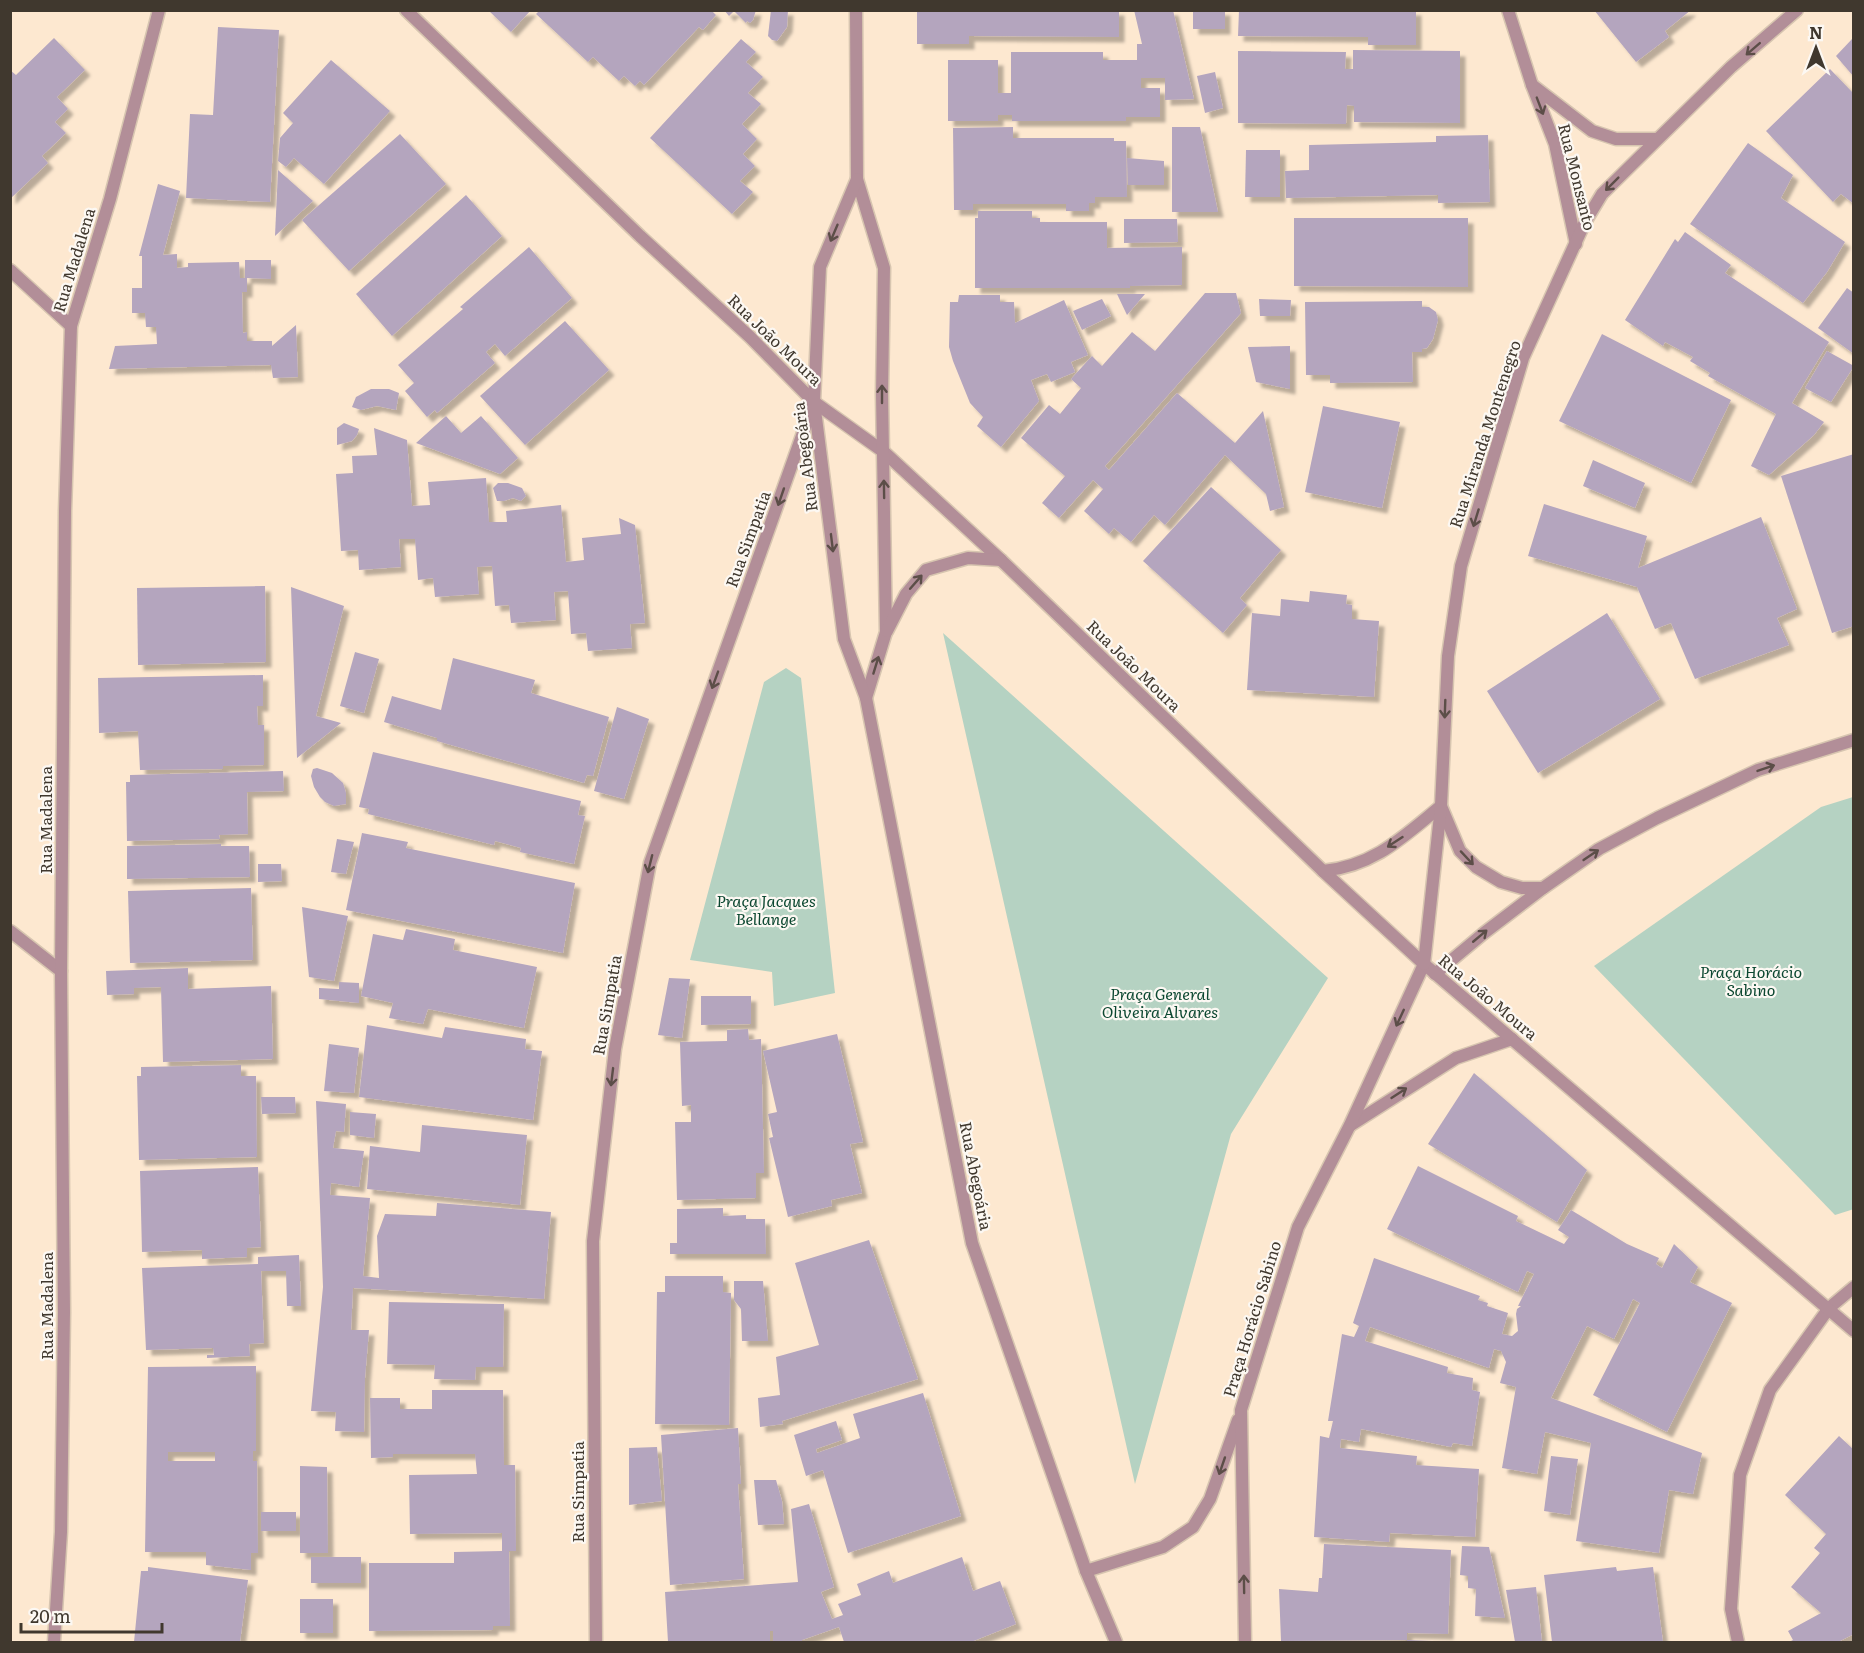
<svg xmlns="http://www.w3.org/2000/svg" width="1864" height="1653" viewBox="0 0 1864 1653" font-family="Literata,serif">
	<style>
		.green { fill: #b5d2c2 }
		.building { fill: #b4a5be; fill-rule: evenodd; filter: url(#shadow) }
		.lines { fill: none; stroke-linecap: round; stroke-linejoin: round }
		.minor-casing { stroke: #d7c5b0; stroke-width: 15 }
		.tertiary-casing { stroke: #d7c5b0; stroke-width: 15 }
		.minor { stroke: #b28e98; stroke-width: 12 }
		.tertiary { stroke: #b28e98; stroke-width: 12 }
		.oneway { stroke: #5c4e48 }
		.labels { text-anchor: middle; stroke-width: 4.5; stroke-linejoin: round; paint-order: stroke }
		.street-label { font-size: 16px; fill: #40382e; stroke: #fcf8f3 }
		.park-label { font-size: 16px; font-style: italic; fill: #0b4730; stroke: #fcf8f3 }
	</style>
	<defs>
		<filter id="shadow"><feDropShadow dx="5.5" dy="5.5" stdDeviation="1.5" flood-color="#0004"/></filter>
	</defs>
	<rect width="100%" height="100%" fill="#fde8d0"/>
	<g class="green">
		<polygon points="943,633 1328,978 1231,1134 1135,1484"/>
		<polygon points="786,668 801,678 835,993 774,1006 772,972 690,960 764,682"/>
		<polygon points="1853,797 1854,1209 1835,1215 1594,966 1821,807"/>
	</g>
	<g class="building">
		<polygon points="488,10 531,10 511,32"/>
		<polygon points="540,10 711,10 716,15 703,30 699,27 644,85 640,81 635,86 624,76 619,81 593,57 588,62 536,14"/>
		<polygon points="724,10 756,10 753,20 750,23 747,21 746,23 734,11 729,16"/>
		<polygon points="771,10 788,10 787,27 777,41 772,40 768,36"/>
		<polygon points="917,10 1119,10 1119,37 969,36 969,44 917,44"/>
		<polygon points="1134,10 1173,10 1194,99 1165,100 1165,78 1141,78 1141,88 1160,88 1160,117 1126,117 1126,121 1012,121 1012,115 998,115 998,121 948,121 948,60 998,60 998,93 1011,93 1011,52 1103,52 1103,60 1137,60 1137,44 1142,44"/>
		<rect x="1193" y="10" width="32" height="19"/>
		<polygon points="1239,10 1416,10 1416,45 1368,45 1368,37 1238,36"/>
		<polygon points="1594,10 1691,10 1665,31 1669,37 1636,62"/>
		<polygon points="218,27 279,30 270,202 186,198 190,114 213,115"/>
		<polygon points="54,38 85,70 57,97 68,109 55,122 66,133 42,156 48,163 10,199 10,70 16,75"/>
		<polygon points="741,39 756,52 746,62 763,77 748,93 761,104 742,124 757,139 743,154 755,166 740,181 753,192 732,214 650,138"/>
		<polygon points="1852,39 1854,41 1854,77 1836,56"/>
		<polygon points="1353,50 1460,51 1460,123 1354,122 1354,106 1347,105 1346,124 1238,123 1238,51 1346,52 1345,69 1353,69"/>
		<polygon points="331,60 390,111 324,184 294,158 286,167 278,161 280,138 293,123 283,113"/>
		<polygon points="1830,69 1854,94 1854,204 1841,194 1833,202 1766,131"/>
		<polygon points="1215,72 1223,108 1205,113 1197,76"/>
		<polygon points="1013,127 1013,138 1114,138 1114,141 1126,141 1127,197 1095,197 1095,203 1089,203 1089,211 1066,211 1066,204 973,204 973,210 954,210 953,128"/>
		<polygon points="1172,127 1200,127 1218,212 1172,212"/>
		<polygon points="400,134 446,184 349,271 302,220"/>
		<polygon points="1488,135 1490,202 1438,203 1438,195 1286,198 1285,171 1309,170 1309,145 1436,142 1436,136"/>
		<polygon points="1748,143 1793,175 1781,198 1845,242 1827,272 1803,303 1690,224"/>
		<polygon points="1246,150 1280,150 1280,197 1245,197"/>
		<polygon points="1127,158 1164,161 1164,185 1128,185"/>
		<polygon points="278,170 313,201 275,236"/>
		<polygon points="158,184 180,191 163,255 177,254 177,268 188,267 188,263 239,262 240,278 245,278 245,260 271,260 271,279 247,278 247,292 242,292 243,333 247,332 247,341 272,341 272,346 296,325 298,377 273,378 271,365 109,369 115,346 157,344 156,327 146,327 145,313 132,313 132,288 142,288 142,256 139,256"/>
		<polygon points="466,195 502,236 392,336 356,294"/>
		<polygon points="978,211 1032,211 1032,218 1040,218 1040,222 1107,222 1107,248 1182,247 1182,285 1130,286 1130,288 975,288 975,218 978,218"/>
		<polygon points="1294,218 1468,218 1468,287 1294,286"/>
		<polygon points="1124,219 1177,219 1178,242 1124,243"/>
		<polygon points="1685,232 1731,265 1725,273 1829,342 1792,403 1824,422 1814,435 1769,475 1751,466 1776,414 1708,376 1710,373 1690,361 1693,357 1665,342 1663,346 1625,320 1675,239 1678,242"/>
		<polygon points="529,247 572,298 505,356 495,344 486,352 495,363 437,413 435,410 427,417 405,391 414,383 398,365 463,309 460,307"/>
		<polygon points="1847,288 1854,293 1854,354 1818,328"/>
		<polygon points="1205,293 1236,293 1241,313 1105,466 1109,470 1177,393 1235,443 1263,411 1284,507 1270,511 1266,494 1225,455 1165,525 1154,515 1131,542 1114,528 1109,534 1084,511 1103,489 1093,480 1059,518 1042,503 1065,476 1021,438 1049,405 1060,414 1081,388 1071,379 1092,356 1102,366 1132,332 1155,351"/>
		<polygon points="1117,294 1145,294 1127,315"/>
		<polygon points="959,295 1000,295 1000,302 1014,302 1015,323 1064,300 1088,355 1071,362 1075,372 1051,382 1047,374 1031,380 1039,401 1001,447 977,426 983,417 970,403 953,361 949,347 950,302 958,302"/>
		<polygon points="1102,299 1111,316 1082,330 1073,311"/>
		<polygon points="1259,299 1291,300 1290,316 1260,316"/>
		<polygon points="1422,301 1422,307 1429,307 1436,312 1438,320 1433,339 1427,348 1422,349 1422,352 1412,352 1413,382 1330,383 1330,375 1306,375 1305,302"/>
		<polygon points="565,321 609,370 525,445 480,396"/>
		<polygon points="1602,334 1731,400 1691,483 1559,421"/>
		<polygon points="1290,346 1290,389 1256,382 1248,347"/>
		<polygon points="1827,351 1854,366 1831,402 1805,388"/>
		<polygon points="371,389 389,389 399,393 396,410 377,406 361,410 352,407 356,397"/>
		<polygon points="1323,406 1400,422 1382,508 1305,492"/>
		<polygon points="446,416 461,433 481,416 518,458 500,474 416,443"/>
		<polygon points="344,423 359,429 357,435 352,441 337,445 337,428"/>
		<polygon points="374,428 407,440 412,506 430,505 428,482 486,478 489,522 507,522 506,511 561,505 566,562 584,560 582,538 621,534 619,518 635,525 645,623 630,624 632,648 588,651 586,633 571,634 568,591 554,592 556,620 511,623 509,605 495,606 492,566 477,567 479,594 435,597 433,578 418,580 415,539 399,539 401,567 359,570 358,550 341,551 336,474 353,473 352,456 377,455"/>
		<polygon points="1854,454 1854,626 1832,633 1781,476"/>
		<polygon points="1593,460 1645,483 1635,508 1583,486"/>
		<polygon points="498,483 508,483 522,488 526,496 521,501 513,498 504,501 497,501 493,488"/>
		<polygon points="1211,487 1281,550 1240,598 1247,605 1223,633 1143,561"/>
		<polygon points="1544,504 1647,536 1638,568 1761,517 1797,609 1777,618 1789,645 1695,679 1671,623 1655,629 1637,587 1528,556"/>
		<polygon points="265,586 266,662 138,665 137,588"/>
		<polygon points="291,587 344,606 316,716 341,723 297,758"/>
		<polygon points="1310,591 1347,595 1346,604 1352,605 1352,619 1379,621 1374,697 1247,690 1252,613 1280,616 1281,599 1309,602"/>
		<polygon points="1607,613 1660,699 1538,773 1487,691"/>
		<polygon points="355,652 379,659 364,713 340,706"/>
		<polygon points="453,658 535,680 531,693 609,717 593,776 587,775 584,783 437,741 437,738 384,722 392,696 441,710"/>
		<polygon points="263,675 263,706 257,706 258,725 264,725 264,765 223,766 223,769 140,770 138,731 99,733 98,678"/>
		<polygon points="617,707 649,719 624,799 594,791"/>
		<polygon points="373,752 581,801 578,815 585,816 574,864 520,852 521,848 495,841 494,845 368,814 369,809 359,807"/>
		<polygon points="317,768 332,773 343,783 346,793 346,804 334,806 325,802 320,797 314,787 311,776 313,769"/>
		<polygon points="283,771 284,791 247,792 248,834 219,835 220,839 127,841 126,782 130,782 130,775"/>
		<polygon points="362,833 408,842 406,848 575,883 563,953 346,910"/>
		<polygon points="337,839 354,842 346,874 331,872"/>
		<polygon points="221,844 221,846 249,846 250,877 127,879 127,846"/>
		<polygon points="258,864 281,864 282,881 258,882"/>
		<polygon points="251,888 253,960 130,963 128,891"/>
		<polygon points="302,907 348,916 334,981 309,977"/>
		<polygon points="406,929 455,939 453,950 537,967 524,1028 428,1009 423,1024 389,1018 393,1003 361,996 373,934 403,940"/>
		<polygon points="188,968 188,989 271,986 273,1059 163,1062 161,987 134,988 134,994 107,995 106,971"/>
		<polygon points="669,978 690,979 682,1038 658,1035"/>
		<polygon points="339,982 359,983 359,1003 319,999 319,988 339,989"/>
		<polygon points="701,996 751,996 751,1024 701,1025"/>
		<polygon points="367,1025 442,1038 445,1027 526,1039 525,1049 542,1051 533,1120 359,1097"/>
		<polygon points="748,1029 749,1040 761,1039 764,1173 756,1173 756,1198 677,1200 675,1122 691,1122 691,1105 682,1106 680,1042 727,1041 727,1030"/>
		<polygon points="837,1034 863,1142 850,1144 862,1193 831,1200 832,1206 788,1217 769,1138 773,1137 768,1114 777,1112 763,1051"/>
		<polygon points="329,1044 359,1048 354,1093 324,1091"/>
		<polygon points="241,1065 241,1076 256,1076 257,1157 139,1160 137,1076 141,1076 141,1067"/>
		<polygon points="1474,1073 1587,1170 1557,1222 1428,1144"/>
		<polygon points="261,1097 295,1097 296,1113 262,1114"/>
		<polygon points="316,1101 346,1104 344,1132 336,1131 333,1148 364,1151 359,1187 331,1183 330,1195 370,1198 363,1276 379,1278 377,1236 385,1214 436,1216 437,1203 551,1212 544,1299 353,1288 351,1330 369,1330 365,1378 364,1432 335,1431 336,1412 311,1411 323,1287"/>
		<polygon points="350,1112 376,1114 374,1138 350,1135"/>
		<polygon points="422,1125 527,1135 520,1205 367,1189 370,1146 420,1152"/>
		<polygon points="1418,1166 1518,1216 1516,1221 1564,1244 1569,1237 1558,1230 1571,1210 1627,1244 1659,1258 1656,1264 1662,1268 1674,1244 1698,1267 1690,1282 1732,1303 1667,1432 1593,1395 1640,1303 1633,1299 1614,1339 1587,1326 1551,1398 1702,1453 1693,1494 1669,1490 1659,1553 1576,1541 1591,1443 1545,1432 1537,1474 1502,1468 1516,1387 1500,1383 1506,1362 1501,1351 1494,1349 1489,1368 1370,1327 1365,1341 1448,1367 1447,1373 1473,1378 1472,1390 1480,1392 1472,1446 1453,1443 1451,1447 1361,1429 1359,1442 1341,1439 1340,1448 1417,1456 1416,1465 1479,1469 1475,1537 1390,1533 1389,1542 1314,1537 1320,1436 1329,1438 1333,1421 1328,1421 1342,1334 1354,1337 1359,1326 1353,1323 1374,1258 1480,1296 1478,1300 1488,1303 1487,1306 1508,1313 1502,1334 1512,1336 1518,1331 1516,1314 1517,1309 1521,1306 1518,1306 1534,1274 1527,1271 1518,1292 1387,1229"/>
		<polygon points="258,1167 261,1247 247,1248 247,1257 202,1259 202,1250 142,1252 140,1171"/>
		<polygon points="723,1208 723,1216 746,1215 746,1219 765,1219 766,1254 670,1254 670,1243 677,1243 677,1209"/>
		<polygon points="869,1240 918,1379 782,1421 783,1424 760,1427 758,1398 780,1395 776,1357 819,1345 795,1263"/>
		<polygon points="299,1255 301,1306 287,1306 286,1271 261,1271 264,1343 249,1344 250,1356 207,1358 207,1355 214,1355 213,1348 146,1350 142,1268 258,1264 258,1257"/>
		<polygon points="665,1276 723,1276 723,1292 731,1293 729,1425 655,1424 657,1292 665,1292"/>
		<polygon points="734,1281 763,1281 768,1341 742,1341 741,1309 734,1300"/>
		<polygon points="389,1302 504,1304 503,1367 476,1367 475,1380 434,1379 435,1365 387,1364"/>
		<path d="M256 1366V1451H253V1461H257L258 1553H251V1570L206 1565V1552H145L148 1367ZM168 1452H215V1461H168Z"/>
		<polygon points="432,1390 503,1390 504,1465 515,1465 516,1551 509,1551 510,1626 493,1626 493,1630 369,1631 369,1563 454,1563 454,1552 502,1551 502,1533 410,1534 409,1475 477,1474 475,1454 393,1454 393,1457 371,1458 370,1398 400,1398 400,1409 432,1409"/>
		<polygon points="923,1393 961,1516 848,1553 823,1470 806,1476 794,1435 836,1421 842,1440 816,1449 817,1453 860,1438 853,1414"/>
		<polygon points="738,1428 741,1484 738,1484 744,1579 670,1585 661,1435"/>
		<polygon points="1839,1436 1854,1450 1854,1634 1838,1642 1792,1642 1791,1641 1793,1640 1788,1631 1821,1613 1791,1587 1820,1553 1814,1548 1826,1534 1785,1495"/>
		<polygon points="657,1447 662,1501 629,1505 629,1448"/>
		<polygon points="1551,1456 1578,1459 1570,1515 1544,1511"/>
		<polygon points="300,1466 327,1467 328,1553 300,1553"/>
		<polygon points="754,1480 776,1480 782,1501 784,1524 758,1525"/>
		<polygon points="809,1504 834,1587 821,1592 832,1619 843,1615 838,1604 861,1595 857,1584 889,1571 893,1583 962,1557 973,1591 1000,1581 1016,1624 971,1642 844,1642 839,1627 802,1640 802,1642 773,1642 773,1631 770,1631 770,1642 668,1642 665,1592 798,1582 791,1509"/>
		<rect x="261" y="1512" width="35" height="19"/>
		<polygon points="1324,1544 1451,1550 1448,1634 1407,1633 1407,1640 1281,1641 1279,1589 1318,1592 1319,1578 1322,1578"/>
		<polygon points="1462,1546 1489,1547 1505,1618 1475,1616 1476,1589 1468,1588 1468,1576 1460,1575"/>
		<rect x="311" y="1557" width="50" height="26"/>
		<polygon points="148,1567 248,1580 240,1642 134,1642 141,1571 148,1571"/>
		<polygon points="1616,1567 1617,1571 1653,1567 1663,1642 1552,1642 1544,1575"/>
		<polygon points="1536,1587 1542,1642 1515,1642 1506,1590"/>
		<rect x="300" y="1599" width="33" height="34"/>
		<polygon points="1407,1640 1433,1641 1433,1642 1407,1642"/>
	</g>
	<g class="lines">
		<defs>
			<g id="minor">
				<polyline points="1508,10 1532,85"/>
				<polyline points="1576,244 1555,144 1532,85 1592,131 1616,139 1656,139"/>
				<polyline points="10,270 71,326"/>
				<polyline points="10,931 61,971"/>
				<polyline points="1435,974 1484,933 1543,888 1599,849 1657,818 1758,770 1854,740"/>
				<polyline points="1351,1125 1456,1058 1512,1039"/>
				<polyline points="1086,1571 1163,1547 1193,1527 1210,1499 1238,1420"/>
				<polyline points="54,1642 61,1532 64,1312 61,971 65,511 71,326 110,199 159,10"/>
				<polyline points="596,1642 593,1241 615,1049 650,863 814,402"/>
				<polyline points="1245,1642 1241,1410 1298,1227 1350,1125 1424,964"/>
				<polyline points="1738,1642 1731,1609 1740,1475 1770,1390 1829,1308 1854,1287"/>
			</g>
			<g id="tertiary">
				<polyline points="406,10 640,236 750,337 814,402 884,452 1001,560 1323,871 1424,964 1854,1331"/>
				<polyline points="856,10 857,179 884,268 882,394 886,632 866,698"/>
				<polyline points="857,179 820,267 814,402 844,639 866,698 972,1243 1086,1571 1116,1642"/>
				<polyline points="887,631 906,594 926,570 968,558 1001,560"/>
				<path d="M1323 871C1374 866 1403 837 1441 806L1460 851 1476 867 1501 882 1522 888H1543"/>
				<polyline points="1424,964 1441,806 1448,656 1461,566 1523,358 1585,222 1602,194 1731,67 1797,10"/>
			</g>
		</defs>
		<use href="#minor" class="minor-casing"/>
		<use href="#tertiary" class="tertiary-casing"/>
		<use href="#minor" class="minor"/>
		<use href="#tertiary" class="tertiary"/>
	</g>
	<defs><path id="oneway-shaft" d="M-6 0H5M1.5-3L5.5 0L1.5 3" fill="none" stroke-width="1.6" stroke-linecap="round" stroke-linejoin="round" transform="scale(1.5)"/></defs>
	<g class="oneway">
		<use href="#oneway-shaft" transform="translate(1753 49) rotate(139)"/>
		<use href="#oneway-shaft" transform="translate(1540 106) rotate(69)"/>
		<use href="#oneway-shaft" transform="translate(1612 184) rotate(135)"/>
		<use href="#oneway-shaft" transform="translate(834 233) rotate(113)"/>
		<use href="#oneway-shaft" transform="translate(882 394) rotate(-90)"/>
		<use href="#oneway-shaft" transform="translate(884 489) rotate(-91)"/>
		<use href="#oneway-shaft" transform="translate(781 497) rotate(109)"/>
		<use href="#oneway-shaft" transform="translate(1476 518) rotate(107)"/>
		<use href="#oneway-shaft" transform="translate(832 543) rotate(83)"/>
		<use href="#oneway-shaft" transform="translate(916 582) rotate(-49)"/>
		<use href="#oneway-shaft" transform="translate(876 665) rotate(-73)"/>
		<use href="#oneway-shaft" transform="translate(715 680) rotate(110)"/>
		<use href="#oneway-shaft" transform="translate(1445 709) rotate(92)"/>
		<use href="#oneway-shaft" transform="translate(1766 768) rotate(-19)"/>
		<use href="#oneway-shaft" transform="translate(1395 842) rotate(147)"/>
		<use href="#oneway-shaft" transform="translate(1591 855) rotate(-34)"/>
		<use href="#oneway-shaft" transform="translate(1467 858) rotate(47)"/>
		<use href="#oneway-shaft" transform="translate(650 864) rotate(104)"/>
		<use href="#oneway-shaft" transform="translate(1480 936) rotate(-40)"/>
		<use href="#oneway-shaft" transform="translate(1400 1018) rotate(115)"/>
		<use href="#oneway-shaft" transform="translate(612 1077) rotate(97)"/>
		<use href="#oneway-shaft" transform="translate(1399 1093) rotate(-33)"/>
		<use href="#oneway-shaft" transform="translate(1222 1466) rotate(109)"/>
		<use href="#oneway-shaft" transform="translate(1244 1584) rotate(-91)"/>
	</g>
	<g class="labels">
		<g class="street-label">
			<text transform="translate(1577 177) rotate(76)" y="6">Rua Monsanto</text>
			<text transform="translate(74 260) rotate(-73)" y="6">Rua Madalena</text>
			<text transform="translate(775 340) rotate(44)" y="6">Rua João Moura</text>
			<text transform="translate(1485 434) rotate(-72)" y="6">Rua Miranda Montenegro</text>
			<text transform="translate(805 457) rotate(-97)" y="6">Rua Abegoária</text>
			<text transform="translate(748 539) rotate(-70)" y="6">Rua Simpatia</text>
			<text transform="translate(1134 666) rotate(44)" y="6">Rua João Moura</text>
			<text transform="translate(46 820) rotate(-90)" y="6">Rua Madalena</text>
			<text transform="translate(1488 997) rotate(40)" y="6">Rua João Moura</text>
			<text transform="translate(607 1005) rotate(-80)" y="6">Rua Simpatia</text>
			<text transform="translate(976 1176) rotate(79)" y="6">Rua Abegoária</text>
			<text transform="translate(47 1306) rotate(-90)" y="6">Rua Madalena</text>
			<text transform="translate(1252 1319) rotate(-73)" y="6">Praça Horácio Sabino</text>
			<text transform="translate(578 1492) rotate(-90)" y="6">Rua Simpatia</text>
		</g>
		<g class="park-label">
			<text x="766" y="907">Praça Jacques<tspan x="766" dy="18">Bellange</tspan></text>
			<text x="1751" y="978">Praça Horácio<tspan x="1751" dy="18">Sabino</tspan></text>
			<text x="1160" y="1000">Praça General<tspan x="1160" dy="18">Oliveira Alvares</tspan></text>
		</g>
	</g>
	<rect width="1864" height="1653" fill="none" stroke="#40382e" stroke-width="24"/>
	<g transform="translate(1816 48)" stroke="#fcf8f3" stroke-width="4.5" paint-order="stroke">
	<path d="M0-4.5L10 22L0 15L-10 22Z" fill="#40382e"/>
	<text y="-9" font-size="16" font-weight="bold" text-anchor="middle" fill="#40382e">N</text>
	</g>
	<path d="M21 1623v9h141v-9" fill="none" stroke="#40382e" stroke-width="3"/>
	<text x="30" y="1623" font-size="18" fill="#40382e" stroke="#fcf8f3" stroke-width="4.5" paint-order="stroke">20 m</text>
</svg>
